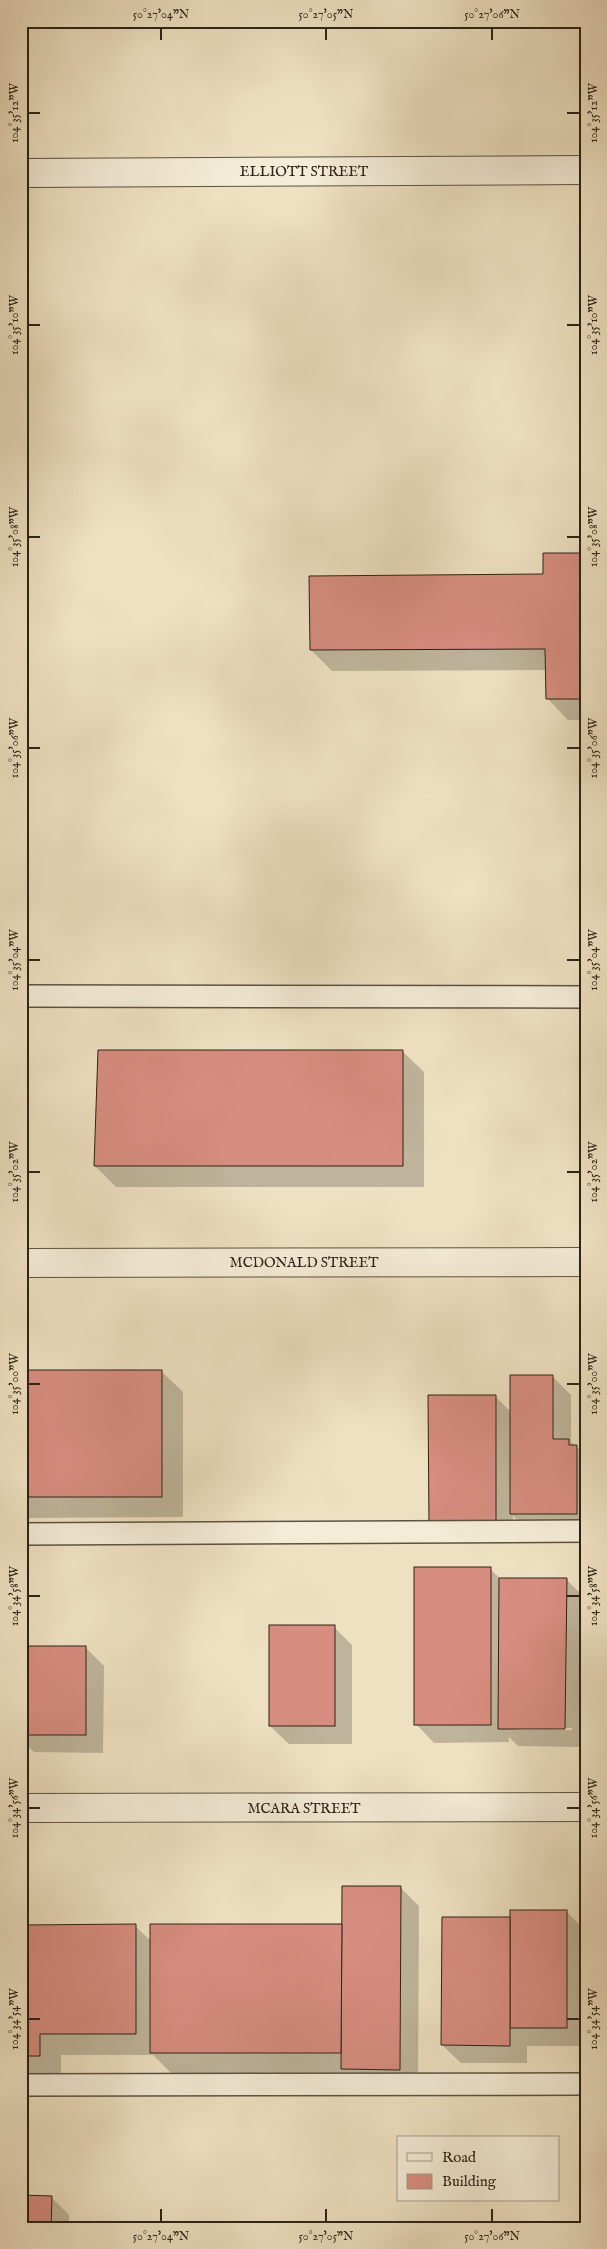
<svg xmlns="http://www.w3.org/2000/svg" width="607" height="2249" viewBox="0 0 607 2249" font-family="'IM FELL English',serif">
	<style>
		.shadow { fill: #0003; fill-rule: evenodd }
		.building { fill: #d78d80; stroke: #2c2216 }
		.lines { fill: none; stroke-linecap: round; stroke-linejoin: round }
		.lane-casing { stroke: #5c5241; stroke-width: 24 }
		.street-casing { stroke: #5c5241; stroke-width: 30 }
		.lane { stroke: #f4ecd7; stroke-width: 21 }
		.street { stroke: #f4ecd7; stroke-width: 28 }
		.ticks { fill: none; stroke: #2c2216; stroke-width: 2 }
		.labels { text-anchor: middle; stroke-width: 4; stroke-linejoin: round; paint-order: stroke }
		.street-label { font-size: 14px; fill: #2c2216; stroke: #f4ecd7 }
		.neatline { fill: none; stroke: #2c2216; stroke-width: 2 }
		.ticks-label { font-size: 12px; text-anchor: middle; fill: #2c2216 }
	</style>
	<rect width="100%" height="100%" fill="#eee1c2"/>
	<filter id="stains"><feTurbulence type="fractalNoise" baseFrequency=".004" numOctaves="4"/><feColorMatrix values="0 0 0 0 .2 0 0 0 0 .09 0 0 0 0 .02 0 0 0 .5 -.17"/></filter>
	<radialGradient id="worn" r=".72"><stop offset=".6" stop-color="#630" stop-opacity="0"/><stop offset="1" stop-color="#630" stop-opacity=".3"/></radialGradient>
	<g class="shadow">
		<polygon points="586,554 586,720 568,720 547,698 547,670 332,671 311,650 545,576"/>
		<polygon points="402,1051 424,1072 424,1187 116,1187 95,1166"/>
		<polygon points="21,1371 161,1371 183,1392 183,1517 21,1518"/>
		<polygon points="553,1377 571,1395 571,1442 586,1456 586,1532 529,1532 513,1516 513,1542 448,1542 495,1396 512,1413"/>
		<path d="M490 1569 501 1579H566L584 1597 583 1747 518 1746 509 1737V1742L434 1743 416 1724ZM516 1728H572V1730H516Z"/>
		<polygon points="334,1627 352,1645 352,1744 289,1744 270,1726"/>
		<polygon points="21,1647 86,1648 104,1666 103,1753 34,1752 21,1740"/>
		<polygon points="401,1888 419,1906 418,2087 361,2087 347,2073 172,2074 153,2055 61,2055 61,2077 21,2077 21,1926 135,1926 151,1941 343,1925"/>
		<polygon points="566,1911 584,1929 584,2046 527,2046 527,2063 461,2063 442,2045 511,1918"/>
		<polygon points="51,2197 69,2215 69,2228 21,2228"/>
	</g>
	<g class="building">
		<polygon points="543,553 586,553 586,699 546,699 545,649 310,650 309,576 543,574"/>
		<polygon points="98,1050 403,1050 403,1166 94,1166"/>
		<rect x="21" y="1370" width="141" height="127"/>
		<polygon points="510,1375 553,1375 553,1439 569,1439 569,1445 577,1445 577,1514 510,1514"/>
		<polygon points="428,1395 496,1395 496,1524 429,1525"/>
		<rect x="414" y="1567" width="77" height="158"/>
		<polygon points="499,1578 567,1578 565,1729 498,1729"/>
		<rect x="269" y="1625" width="66" height="101"/>
		<rect x="21" y="1646" width="65" height="89"/>
		<polygon points="342,1886 401,1886 400,2070 341,2069"/>
		<rect x="510" y="1910" width="57" height="118"/>
		<polygon points="442,1917 510,1917 510,2046 441,2045"/>
		<polygon points="136,1924 136,2034 40,2034 40,2056 21,2056 21,1925"/>
		<polygon points="150,1924 342,1924 341,2053 150,2053"/>
		<polygon points="21,2195 52,2196 51,2228 21,2228"/>
	</g>
	<g class="lines">
		<defs>
			<g id="lane">
				<polyline points="21,996 586,997"/>
				<polyline points="21,1534 586,1531"/>
				<polyline points="21,2085 586,2084"/>
			</g>
			<g id="street">
				<polyline points="21,173 586,170"/>
				<polyline points="21,1263 586,1262"/>
				<polyline points="21,1808 586,1807"/>
			</g>
		</defs>
		<use href="#lane" class="lane-casing"/>
		<use href="#street" class="street-casing"/>
		<use href="#lane" class="lane"/>
		<use href="#street" class="street"/>
	</g>
	<path class="ticks" d="M161 28V40M326 28V40M492 28V40M28 113H40M567 113H580M28 325H40M567 325H580M28 537H40M567 537H580M28 748H40M567 748H580M28 960H40M567 960H580M28 1172H40M567 1172H580M28 1384H40M567 1384H580M28 1596H40M567 1596H580M28 1808H40M567 1808H580M28 2019H40M567 2019H580M161 2209V2222M326 2209V2222M492 2209V2222"/>
	<g class="labels">
		<g class="street-label">
			<text x="304" y="176">ELLIOTT STREET</text>
			<text x="304" y="1267">MCDONALD STREET</text>
			<text x="304" y="1813">MCARA STREET</text>
		</g>
	</g>
	<rect width="607" height="2249" fill="none" stroke="#eee1c2" stroke-width="55"/>
	<rect x="397" y="2136" width="162" height="65" fill="#f4ecd7" stroke="#a49b8a"/>
	<rect x="407" y="2153" width="25" height="8" fill="#f4ecd7" stroke="#a49b8a"/>
	<text x="442" y="2162" font-size="15" fill="#2c2216">Road</text>
	<rect x="407" y="2174" width="25" height="15" fill="#d78d80" stroke="#a49b8a"/>
	<text x="442" y="2186" font-size="15" fill="#2c2216">Building</text>
	<rect x="28" y="28" width="552" height="2194" class="neatline"/>
	<g class="ticks-label">
		<text x="161" y="18">50°27'04"N</text>
		<text x="326" y="18">50°27'05"N</text>
		<text x="492" y="18">50°27'06"N</text>
		<text transform="translate(593 113) rotate(-90)" y="4">104°35'12"W</text>
		<text transform="translate(14 113) rotate(-90)" y="4">104°35'12"W</text>
		<text transform="translate(14 325) rotate(-90)" y="4">104°35'10"W</text>
		<text transform="translate(593 325) rotate(-90)" y="4">104°35'10"W</text>
		<text transform="translate(14 537) rotate(-90)" y="4">104°35'08"W</text>
		<text transform="translate(593 537) rotate(-90)" y="4">104°35'08"W</text>
		<text transform="translate(14 748) rotate(-90)" y="4">104°35'06"W</text>
		<text transform="translate(593 748) rotate(-90)" y="4">104°35'06"W</text>
		<text transform="translate(593 960) rotate(-90)" y="4">104°35'04"W</text>
		<text transform="translate(14 960) rotate(-90)" y="4">104°35'04"W</text>
		<text transform="translate(14 1172) rotate(-90)" y="4">104°35'02"W</text>
		<text transform="translate(593 1172) rotate(-90)" y="4">104°35'02"W</text>
		<text transform="translate(14 1384) rotate(-90)" y="4">104°35'00"W</text>
		<text transform="translate(593 1384) rotate(-90)" y="4">104°35'00"W</text>
		<text transform="translate(593 1596) rotate(-90)" y="4">104°34'58"W</text>
		<text transform="translate(14 1596) rotate(-90)" y="4">104°34'58"W</text>
		<text transform="translate(593 1808) rotate(-90)" y="4">104°34'56"W</text>
		<text transform="translate(14 1808) rotate(-90)" y="4">104°34'56"W</text>
		<text transform="translate(14 2019) rotate(-90)" y="4">104°34'54"W</text>
		<text transform="translate(593 2019) rotate(-90)" y="4">104°34'54"W</text>
		<text x="161" y="2240">50°27'04"N</text>
		<text x="326" y="2240">50°27'05"N</text>
		<text x="492" y="2240">50°27'06"N</text>
	</g>
	<rect width="100%" height="100%" filter="url(#stains)"/>
	<rect width="100%" height="100%" fill="url(#worn)"/>
</svg>
